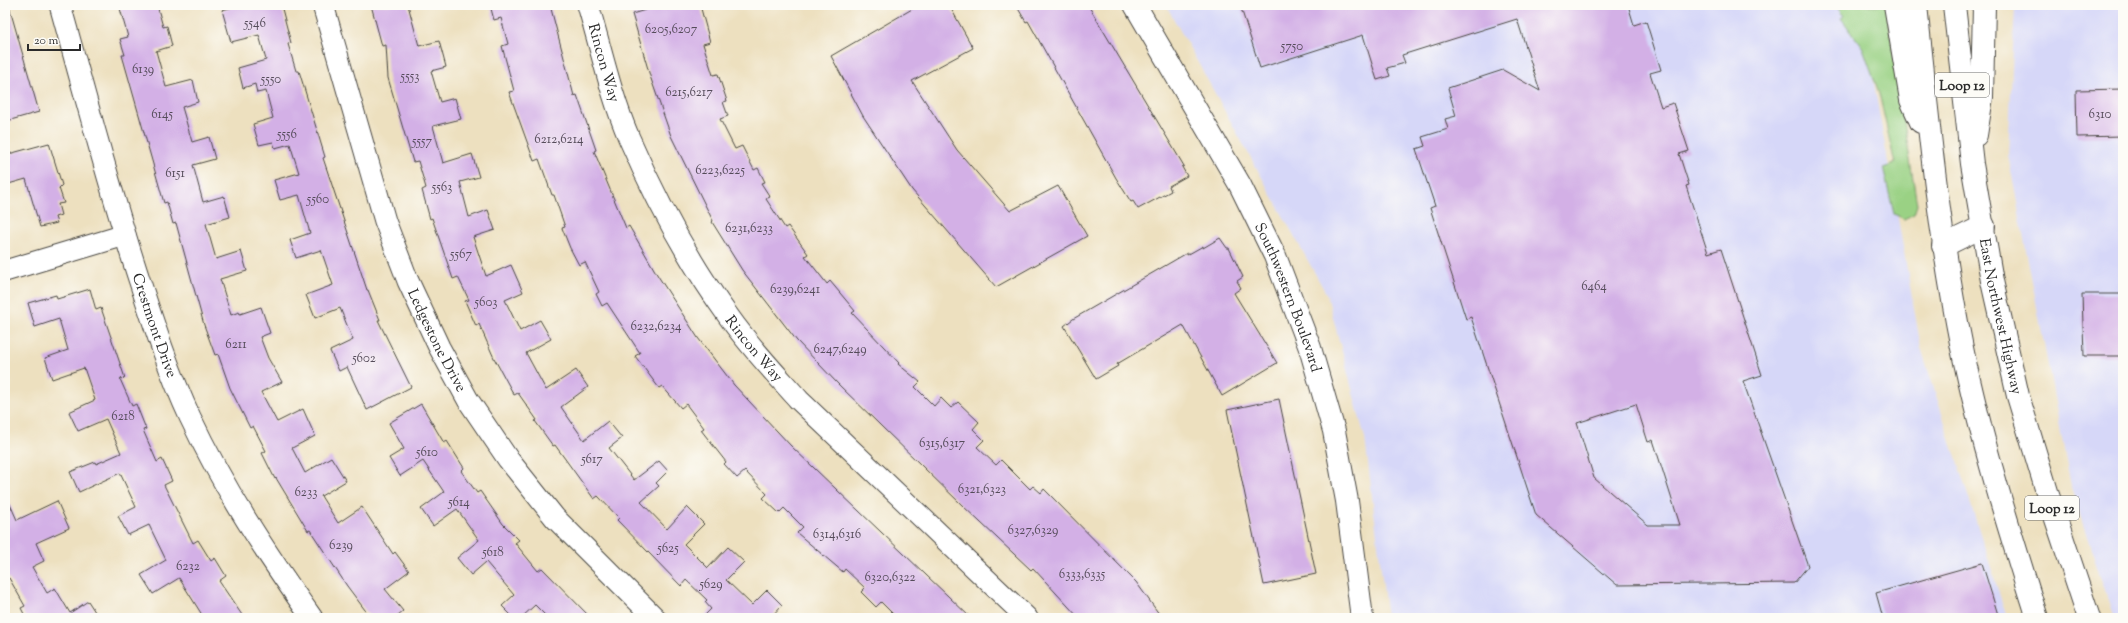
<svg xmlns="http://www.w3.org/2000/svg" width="2128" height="623" viewBox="0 0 2128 623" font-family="'Sorts Mill Goudy',serif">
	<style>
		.built { fill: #d6d7f8 }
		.green { fill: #9ad184; stroke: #627e58 }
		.building { fill: #d3b0e6; fill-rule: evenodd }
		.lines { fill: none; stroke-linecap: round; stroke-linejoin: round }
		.minor-casing { stroke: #484641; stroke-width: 23 }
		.tertiary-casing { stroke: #484641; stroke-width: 24 }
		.primary-casing { stroke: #484641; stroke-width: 24 }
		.minor { stroke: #fff; stroke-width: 21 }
		.tertiary { stroke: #fff; stroke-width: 22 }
		.primary { stroke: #fff; stroke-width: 22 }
		.labels { text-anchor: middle; stroke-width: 3.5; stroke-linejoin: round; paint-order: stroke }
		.number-label { font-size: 13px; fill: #554c5a }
		.shield { fill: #fdfcf7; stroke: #6a6a68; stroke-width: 1 }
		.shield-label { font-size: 14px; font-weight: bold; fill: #2b2b2b }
		.street-label { font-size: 15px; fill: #2b2b2b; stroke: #fdfcf7 }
	</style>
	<rect width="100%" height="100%" fill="#fdfcf7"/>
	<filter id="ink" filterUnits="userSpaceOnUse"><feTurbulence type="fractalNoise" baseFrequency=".025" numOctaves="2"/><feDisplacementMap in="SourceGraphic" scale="8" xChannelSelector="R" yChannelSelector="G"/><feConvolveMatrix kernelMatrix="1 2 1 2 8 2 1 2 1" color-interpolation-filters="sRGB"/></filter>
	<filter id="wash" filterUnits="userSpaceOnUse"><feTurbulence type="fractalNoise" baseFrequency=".012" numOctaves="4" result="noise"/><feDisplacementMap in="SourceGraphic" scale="16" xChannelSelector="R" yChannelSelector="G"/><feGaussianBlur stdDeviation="0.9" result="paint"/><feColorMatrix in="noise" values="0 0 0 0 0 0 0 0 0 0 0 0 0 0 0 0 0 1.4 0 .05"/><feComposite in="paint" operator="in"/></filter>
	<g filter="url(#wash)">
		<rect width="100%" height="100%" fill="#ede0bf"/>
		<g class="built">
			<polygon points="1166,5 1860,5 1921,348 2007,618 1387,618 1365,438 1327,295"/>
			<polygon points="2015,5 2123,5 2123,618 2114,618 2072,491 2008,155"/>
		</g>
		<polygon class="green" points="1835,5 1886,5 1917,205 1914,214 1904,219 1894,214 1883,168 1895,164 1879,93 1863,48 1841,18 1844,16"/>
		<g id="blocks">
			<g class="building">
				<polygon points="119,5 157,5 163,27 167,26 172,46 156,51 166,87 193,80 198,102 182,107 192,142 209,137 215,159 193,165 203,202 224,196 230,217 206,224 216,259 241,251 247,271 220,279 231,315 239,312 240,314 261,307 270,333 260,337 268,358 282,382 261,392 277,422 303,409 315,436 292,448 305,473 331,457 346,481 321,496 338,523 362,507 393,554 395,552 409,571 385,589 403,611 394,618 371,618 347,586 310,530 308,531 276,478 275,479 262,453 266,451 253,426 250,428 230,388 218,354 215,355 204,325 176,223 173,224 167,202 164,203 122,55 125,55 120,39 128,37"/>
				<polygon points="240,5 281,5 291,43 288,44 296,71 299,71 325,157 323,158 367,290 368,290 380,320 378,320 411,387 367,410 347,367 339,371 330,351 353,340 340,308 315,318 306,295 333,285 321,250 296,258 290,240 310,233 299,195 280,200 274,180 299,173 290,144 275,148 273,142 259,145 253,124 273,118 266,91 257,93 255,84 243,88 238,68 266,60 259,35 231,42 222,10"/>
				<polygon points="371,5 408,5 419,46 439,41 446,67 431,71 440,102 455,98 461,119 433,126 443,163 472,154 479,177 460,182 469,217 488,210 495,230 473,237 486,276 511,265 523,292 505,300 520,331 540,320 551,339 526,353 546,390 576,370 588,387 561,407 584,440 608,421 622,438 609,448 634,480 659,461 668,471 656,483 659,486 641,502 667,529 687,507 704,524 684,544 708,568 728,547 744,562 726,580 752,605 767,590 782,605 770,618 702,618 711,609 705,602 707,600 686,580 681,586 617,520 619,518 598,496 594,499 555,445 553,446 535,421 537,420 518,393 514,395 494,358 479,324 476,326 465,301 469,300 458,277 453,279 432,218 430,219 422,190 426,188 418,161 413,162 388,78 386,45 382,46"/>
				<polygon points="490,5 550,5 574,96 577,95 596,150 594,151 626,228 629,226 658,276 698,338 734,385 791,446 971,618 897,618 881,602 876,607 861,592 865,588 845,569 843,572 797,533 803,527 784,508 779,513 763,498 767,494 745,471 737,478 724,464 726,462 701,430 704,428 686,404 681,408 662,386 659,388 635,356 640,353 607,303 602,306 596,294 599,292 585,262 579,265 570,248 562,228 565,227 554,195 552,195 539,159 534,161 509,92 514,91 502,46 508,44 501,18 494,20"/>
				<polygon points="662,5 700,5 710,42 703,44 713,75 718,74 727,101 723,102 728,116 720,119 735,149 742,146 754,170 758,168 765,182 761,183 770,197 766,199 785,228 788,226 808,254 805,256 827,284 830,281 855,311 852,313 899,363 898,364 920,382 915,387 934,406 941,398 951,408 958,402 979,422 973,429 984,440 977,447 996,465 1001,460 1030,489 1033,486 1041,493 1044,489 1136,582 1162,618 1079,618 1033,568 1031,570 963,506 838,384 797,341 742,270 712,222 713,221 671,136 650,76 632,14"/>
				<polygon points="919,5 949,5 973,48 912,81 957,150 1010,211 1058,186 1087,236 996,287 912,190 863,116 831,56"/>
				<polygon points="1016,5 1088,5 1184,166 1182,167 1187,176 1169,186 1171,191 1138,209 1133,201 1131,202 1116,178 1028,21 1026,22"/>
				<path d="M1240 5H1628L1634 25 1646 21 1661 70 1650 73 1661 107 1673 103 1689 151 1679 154 1689 185 1686 186 1708 253 1721 249 1762 375 1743 381 1808 566 1794 583 1617 585 1536 515 1471 317 1466 319 1430 208 1435 206 1416 149 1425 146 1422 137 1448 129 1445 119 1456 116 1448 88 1503 70 1540 91 1517 19 1402 55 1405 63 1387 68 1390 76 1377 80 1363 35 1260 68ZM1636 404 1648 442 1653 440 1680 525H1648L1594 478 1577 423Z"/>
				<polygon points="5,6 9,6 39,112 7,121 5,112"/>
				<polygon points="2123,89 2123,136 2077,137 2076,90"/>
				<polygon points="49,143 62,185 59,188 64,203 58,204 61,215 55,217 57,223 40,227 26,179 5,185 5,155"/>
				<polygon points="1220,238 1227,248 1229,248 1243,277 1237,281 1241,288 1234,293 1277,363 1222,396 1183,325 1117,364 1118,366 1096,379 1064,326 1073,319 1187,253 1187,255 1203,246 1203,248"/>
				<polygon points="90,289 96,310 101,308 125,378 120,379 132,406 136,404 146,429 143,430 157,462 162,459 172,481 164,485 193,543 198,540 211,561 215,558 226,576 219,581 244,618 204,618 179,578 153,594 141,575 166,560 149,525 128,535 118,516 136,507 120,473 79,492 70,472 95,462 96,464 121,453 106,419 78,431 69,412 95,400 84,368 52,379 45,358 68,350 59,319 35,327 28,303 56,295 57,299"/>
				<polygon points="2082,294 2123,294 2123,356 2084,356"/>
				<polygon points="1279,399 1316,574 1264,585 1227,410"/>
				<polygon points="421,404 444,443 447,441 464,468 461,471 477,493 480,491 503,524 519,540 515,543 538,571 542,568 591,618 548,618 535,605 521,618 514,618 502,606 514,595 486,562 471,575 457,558 479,540 457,509 433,526 421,509 444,492 423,461 400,476 389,458 404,449 389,423"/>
				<polygon points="5,493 17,520 57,501 69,528 36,543 44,561 32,567 47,593 55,588 70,613 88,601 99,618 26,618 21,608 25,606 9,578 5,580"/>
				<polygon points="1982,563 1999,618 1883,618 1876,593"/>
			</g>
		</g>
	</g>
	<g filter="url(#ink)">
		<use href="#blocks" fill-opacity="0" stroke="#484641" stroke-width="1"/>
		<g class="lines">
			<defs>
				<g id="minor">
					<path id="s1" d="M60 5C86 98 110 191 140 282 155 328 170 374 190 417 224 489 266 553 312 618"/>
					<path id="s2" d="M323 5 385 221 408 281 439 347 468 400 508 459 555 518 655 618"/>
					<path id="s3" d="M588 5C601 49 611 96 629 138 656 200 689 262 729 317 750 347 775 373 799 400L1027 618"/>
					<polyline points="5,271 125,235"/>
				</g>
				<g id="tertiary">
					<path id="s4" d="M1135 5 1240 185 1275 256 1310 348 1334 431 1347 501 1362 618"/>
				</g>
				<g id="primary">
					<polyline points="1895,5 1911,100 1921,122"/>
					<path d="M1916 5C1928 120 1939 235 1962 348 1981 440 2009 529 2037 618"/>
					<path id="s5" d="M1954 5 1972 164 1992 281 2018 396 2048 495 2089 618"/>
					<polyline points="1976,135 1982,97 1984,5"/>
					<polyline points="1943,246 1984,226"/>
				</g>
			</defs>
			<use href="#minor" class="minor-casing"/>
			<use href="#tertiary" class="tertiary-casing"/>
			<use href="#primary" class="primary-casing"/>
			<use href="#minor" class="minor"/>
			<use href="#tertiary" class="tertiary"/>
			<use href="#primary" class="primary"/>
		</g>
	</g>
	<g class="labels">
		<g class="number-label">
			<text x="255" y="27">5546</text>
			<text x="671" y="33">6205,6207</text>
			<text x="1292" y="50">5750</text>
			<text x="143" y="73">6139</text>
			<text x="410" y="80">5553</text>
			<text x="271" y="83">5550</text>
			<text x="689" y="96">6215,6217</text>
			<text x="162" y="118">6145</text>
			<text x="2100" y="118">6310</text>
			<text x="287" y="138">5556</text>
			<text x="559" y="143">6212,6214</text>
			<text x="422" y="145">5557</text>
			<text x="720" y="174">6223,6225</text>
			<text x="175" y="177">6151</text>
			<text x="442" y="191">5563</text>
			<text x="318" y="203">5560</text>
			<text x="749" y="232">6231,6233</text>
			<text x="461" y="258">5567</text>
			<text x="1594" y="290">6464</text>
			<text x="795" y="293">6239,6241</text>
			<text x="486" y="306">5603</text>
			<text x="656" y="330">6232,6234</text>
			<text x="236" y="348">6211</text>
			<text x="840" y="353">6247,6249</text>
			<text x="364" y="362">5602</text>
			<text x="123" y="420">6218</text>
			<text x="942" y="447">6315,6317</text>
			<text x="427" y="456">5610</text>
			<text x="592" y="463">5617</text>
			<text x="982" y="493">6321,6323</text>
			<text x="306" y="496">6233</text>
			<text x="459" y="506">5614</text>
			<text x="1033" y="534">6327,6329</text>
			<text x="837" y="538">6314,6316</text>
			<text x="341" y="549">6239</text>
			<text x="668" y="552">5625</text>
			<text x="493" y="556">5618</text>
			<text x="188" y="570">6232</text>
			<text x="1082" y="578">6333,6335</text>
			<text x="890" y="581">6320,6322</text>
			<text x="711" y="588">5629</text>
		</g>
		<g class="shield">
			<rect x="1935" y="73" width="54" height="24" rx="3"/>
			<rect x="2025" y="496" width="54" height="24" rx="3"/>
		</g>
		<g class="shield-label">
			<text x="1962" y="90">Loop 12</text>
			<text x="2052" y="513">Loop 12</text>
		</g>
		<g class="street-label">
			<text dy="5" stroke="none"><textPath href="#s3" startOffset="60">Rincon Way</textPath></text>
			<text dy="5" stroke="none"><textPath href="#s4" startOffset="331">Southwestern Boulevard</textPath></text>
			<text dy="5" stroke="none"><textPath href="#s5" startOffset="315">East Northwest Highway</textPath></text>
			<text dy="5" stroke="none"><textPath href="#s1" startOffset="334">Crestmont Drive</textPath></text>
			<text dy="5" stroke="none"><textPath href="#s2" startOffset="355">Ledgestone Drive</textPath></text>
			<text dy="5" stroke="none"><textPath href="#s3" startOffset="385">Rincon Way</textPath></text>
		</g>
	</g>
	<rect width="2128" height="623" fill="none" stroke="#fdfcf7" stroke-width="20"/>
	<path d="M28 44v6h52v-6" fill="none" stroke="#2b2b2b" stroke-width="2"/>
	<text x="34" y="44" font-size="12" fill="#2b2b2b" stroke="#fdfcf7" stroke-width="3" paint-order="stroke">20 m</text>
</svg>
